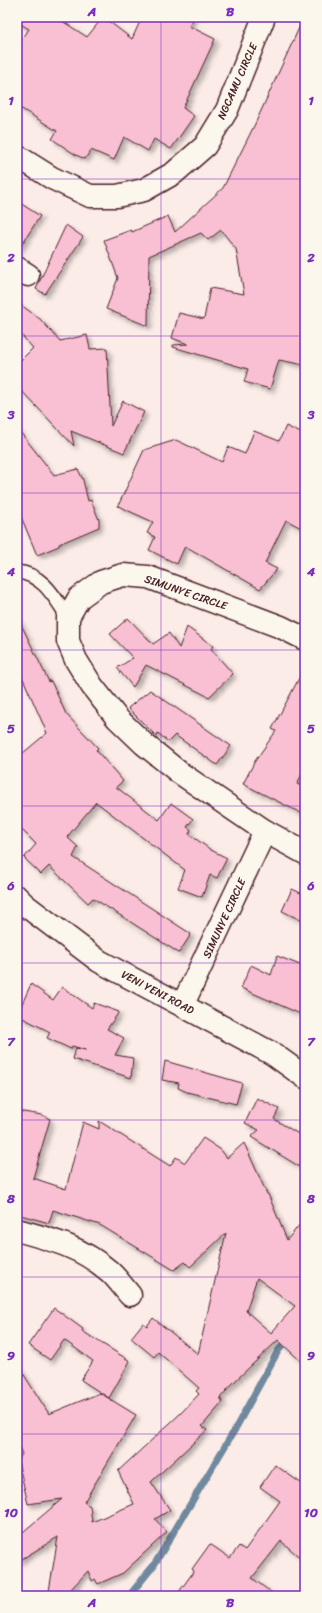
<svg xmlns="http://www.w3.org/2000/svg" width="322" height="1613" viewBox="0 0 322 1613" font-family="Sriracha,sans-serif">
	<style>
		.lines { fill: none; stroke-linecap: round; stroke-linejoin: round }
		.stream { stroke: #70899e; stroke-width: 7 }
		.building { fill: #f9c0d4; stroke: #4a1f2b; fill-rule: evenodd; filter: url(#shadow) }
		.lane-casing { stroke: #4a1f2b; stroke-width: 16 }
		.street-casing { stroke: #4a1f2b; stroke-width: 25 }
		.secondary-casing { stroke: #4a1f2b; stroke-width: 25 }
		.lane { stroke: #fbf7ec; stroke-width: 13 }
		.street { stroke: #fbf7ec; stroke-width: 22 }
		.secondary { stroke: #fbf7ec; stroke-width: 22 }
		.grid { fill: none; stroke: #7b2cbf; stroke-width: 1; stroke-opacity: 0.55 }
		.labels { text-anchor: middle; stroke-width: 3; stroke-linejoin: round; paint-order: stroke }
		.street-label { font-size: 11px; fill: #4a1f2b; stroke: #fbf7ec }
		.neatline { fill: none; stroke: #7b2cbf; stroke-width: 1.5 }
		.grid-label { font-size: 13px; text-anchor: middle; font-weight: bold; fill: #7b2cbf }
	</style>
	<defs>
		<filter id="shadow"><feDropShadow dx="3.5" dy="3.5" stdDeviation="2" flood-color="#0004"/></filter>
	</defs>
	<rect width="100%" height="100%" fill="#fbece7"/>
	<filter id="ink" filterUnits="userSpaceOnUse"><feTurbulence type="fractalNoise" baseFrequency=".025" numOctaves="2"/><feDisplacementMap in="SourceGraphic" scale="8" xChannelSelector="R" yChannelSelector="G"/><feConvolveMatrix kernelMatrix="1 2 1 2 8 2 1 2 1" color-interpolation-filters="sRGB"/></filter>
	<g filter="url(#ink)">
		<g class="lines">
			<polyline class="stream" points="129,1596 154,1565 234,1431 278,1351 289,1338"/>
		</g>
		<g class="building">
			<polygon points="17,17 56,17 87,37 103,17 132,39 142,17 195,17 189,26 215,39 183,108 194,116 171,149 154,139 148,151 124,137 114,160 91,150 85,159 76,155 52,139 57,131 17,106 17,47 29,29 17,22"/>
			<polygon points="304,17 305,365 279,360 270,389 244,382 248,369 173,347 173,345 188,344 172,338 179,313 204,319 210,288 244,294 236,249 221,230 208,240 201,233 149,256 148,326 106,309 118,278 104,240 131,230 132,232 168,216 175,232 223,188 255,124"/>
			<polygon points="17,201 40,216 17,252"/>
			<polygon points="66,225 83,237 45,294 36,289"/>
			<polygon points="17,302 40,319 60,341 87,335 90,349 107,348 111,426 123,401 144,412 124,453 71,431 74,446 17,386 17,364 33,348 17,330"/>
			<polygon points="286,426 305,435 305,530 286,520 265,563 277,569 260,589 185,546 177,564 149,550 155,537 147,533 153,522 118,506 144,450 176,440 222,462 228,447 245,454 254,431 279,441"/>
			<polygon points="17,428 54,475 78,469 83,480 88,501 91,500 99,520 99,527 59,544 59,546 37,555 17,507"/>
			<polygon points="17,616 49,682 51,681 66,714 98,748 96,750 123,781 116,787 159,820 171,803 193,819 187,827 191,830 189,834 211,850 227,858 217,878 210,875 202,897 178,888 185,870 96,802 67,837 78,847 73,857 191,934 179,953 93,898 88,903 49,866 41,874 24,858 36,844 17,825 17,758 47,733 17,665"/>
			<polygon points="128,618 153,644 169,633 179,648 187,627 213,646 211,649 233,674 209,697 146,665 133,687 117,668 133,658 110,634"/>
			<polygon points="305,667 305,768 297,784 305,788 305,815 243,784 255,761 276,731 272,729"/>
			<polygon points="150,690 231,746 217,765 175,735 168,742 158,733 156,736 128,708"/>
			<polygon points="292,889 305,895 305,922 282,911"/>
			<polygon points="277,956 305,967 305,1016 241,988 251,965 271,975"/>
			<polygon points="31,984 53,1000 62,987 92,1008 94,1003 119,1012 107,1029 124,1038 115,1055 133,1058 131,1078 73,1059 76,1048 86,1050 72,1046 71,1049 47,1038 50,1032 17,1015"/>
			<polygon points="165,1061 242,1083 236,1104 187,1092 178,1088 179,1083 162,1080"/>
			<polygon points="257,1098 279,1109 274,1119 305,1138 305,1170 251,1137 259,1130 245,1123"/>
			<path d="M17 1111 42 1115 50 1119 33 1178 66 1189 83 1122 99 1129V1121L170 1166 176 1157 185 1163 203 1138 221 1150 227 1158 244 1143 267 1194H268L287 1240 305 1218V1365L278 1340 233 1383 220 1398 223 1402 202 1426 207 1430 151 1482 170 1510 155 1519 167 1532 123 1573 98 1584 95 1579 92 1581 88 1571 70 1590 63 1593 49 1591 58 1537 17 1562V1537L62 1499 28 1504 18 1461 22 1454 17 1442V1364L49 1414 100 1393 136 1415 84 1502 90 1506 92 1522 134 1504 118 1471 181 1413 199 1394 196 1391 199 1388 158 1352 154 1357 131 1338 143 1323 147 1326 153 1318 198 1354 226 1233 190 1267 185 1262 174 1270 100 1225 53 1210 49 1223 17 1214ZM257 1278 295 1306 271 1333 246 1311Z"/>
			<polygon points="54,1308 83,1329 82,1331 130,1361 109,1398 81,1380 93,1361 64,1340 50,1360 28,1345"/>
			<polygon points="275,1465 305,1486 305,1562 281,1541 252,1578 276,1596 176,1596 194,1571 192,1569 210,1544 230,1558 239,1546 245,1550 280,1501 260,1487"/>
		</g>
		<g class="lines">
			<defs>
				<path id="lane" d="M17 572C43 574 55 598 68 617"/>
				<g id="street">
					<polyline points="17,156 52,178 90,196 117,196 144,190 174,173 205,146 227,110 264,17"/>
					<polyline points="17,268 28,275"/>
					<polyline points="305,639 281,627 148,577 123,575 101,582 79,598 68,617 68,641 76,660 92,686 117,718 144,744 180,773 265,831 305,853"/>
					<polyline points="183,1004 265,831"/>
					<path d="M17 1230C53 1240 81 1247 109 1271 117 1278 123 1287 130 1295"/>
				</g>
				<polyline id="secondary" points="17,897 25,905 99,961 273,1054 305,1077"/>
			</defs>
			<use href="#lane" class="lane-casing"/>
			<use href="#street" class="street-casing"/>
			<use href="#secondary" class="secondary-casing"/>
			<use href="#lane" class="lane"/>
			<use href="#street" class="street"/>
			<use href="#secondary" class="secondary"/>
		</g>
	</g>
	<path class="grid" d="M161 17V1596M17 179H305M17 336H305M17 493H305M17 650H305M17 806H305M17 963H305M17 1120H305M17 1277H305M17 1434H305"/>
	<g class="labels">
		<g class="street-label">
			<text transform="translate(237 81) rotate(-66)" y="4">NGCAMU CIRCLE</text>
			<text transform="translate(186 592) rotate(19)" y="4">SIMUNYE CIRCLE</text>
			<text transform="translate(224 918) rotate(-65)" y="4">SIMUNYE CIRCLE</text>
			<text transform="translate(158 992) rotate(28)" y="4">VENI YENI ROAD</text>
		</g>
	</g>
	<rect width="322" height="1613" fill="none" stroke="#fbf7ec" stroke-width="44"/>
	<rect x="22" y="22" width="278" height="1569" class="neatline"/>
	<g class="grid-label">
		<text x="92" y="16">A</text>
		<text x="230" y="16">B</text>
		<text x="11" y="105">1</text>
		<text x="311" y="105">1</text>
		<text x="11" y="262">2</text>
		<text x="311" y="262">2</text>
		<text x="11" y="419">3</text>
		<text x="311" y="419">3</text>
		<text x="11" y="576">4</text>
		<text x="311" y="576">4</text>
		<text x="11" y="733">5</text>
		<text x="311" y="733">5</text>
		<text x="11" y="890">6</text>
		<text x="311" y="890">6</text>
		<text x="11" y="1046">7</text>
		<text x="311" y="1046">7</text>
		<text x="11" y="1203">8</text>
		<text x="311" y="1203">8</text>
		<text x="11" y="1360">9</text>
		<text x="311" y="1360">9</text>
		<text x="11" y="1517">10</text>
		<text x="311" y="1517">10</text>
		<text x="92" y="1607">A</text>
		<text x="230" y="1607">B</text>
	</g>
</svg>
